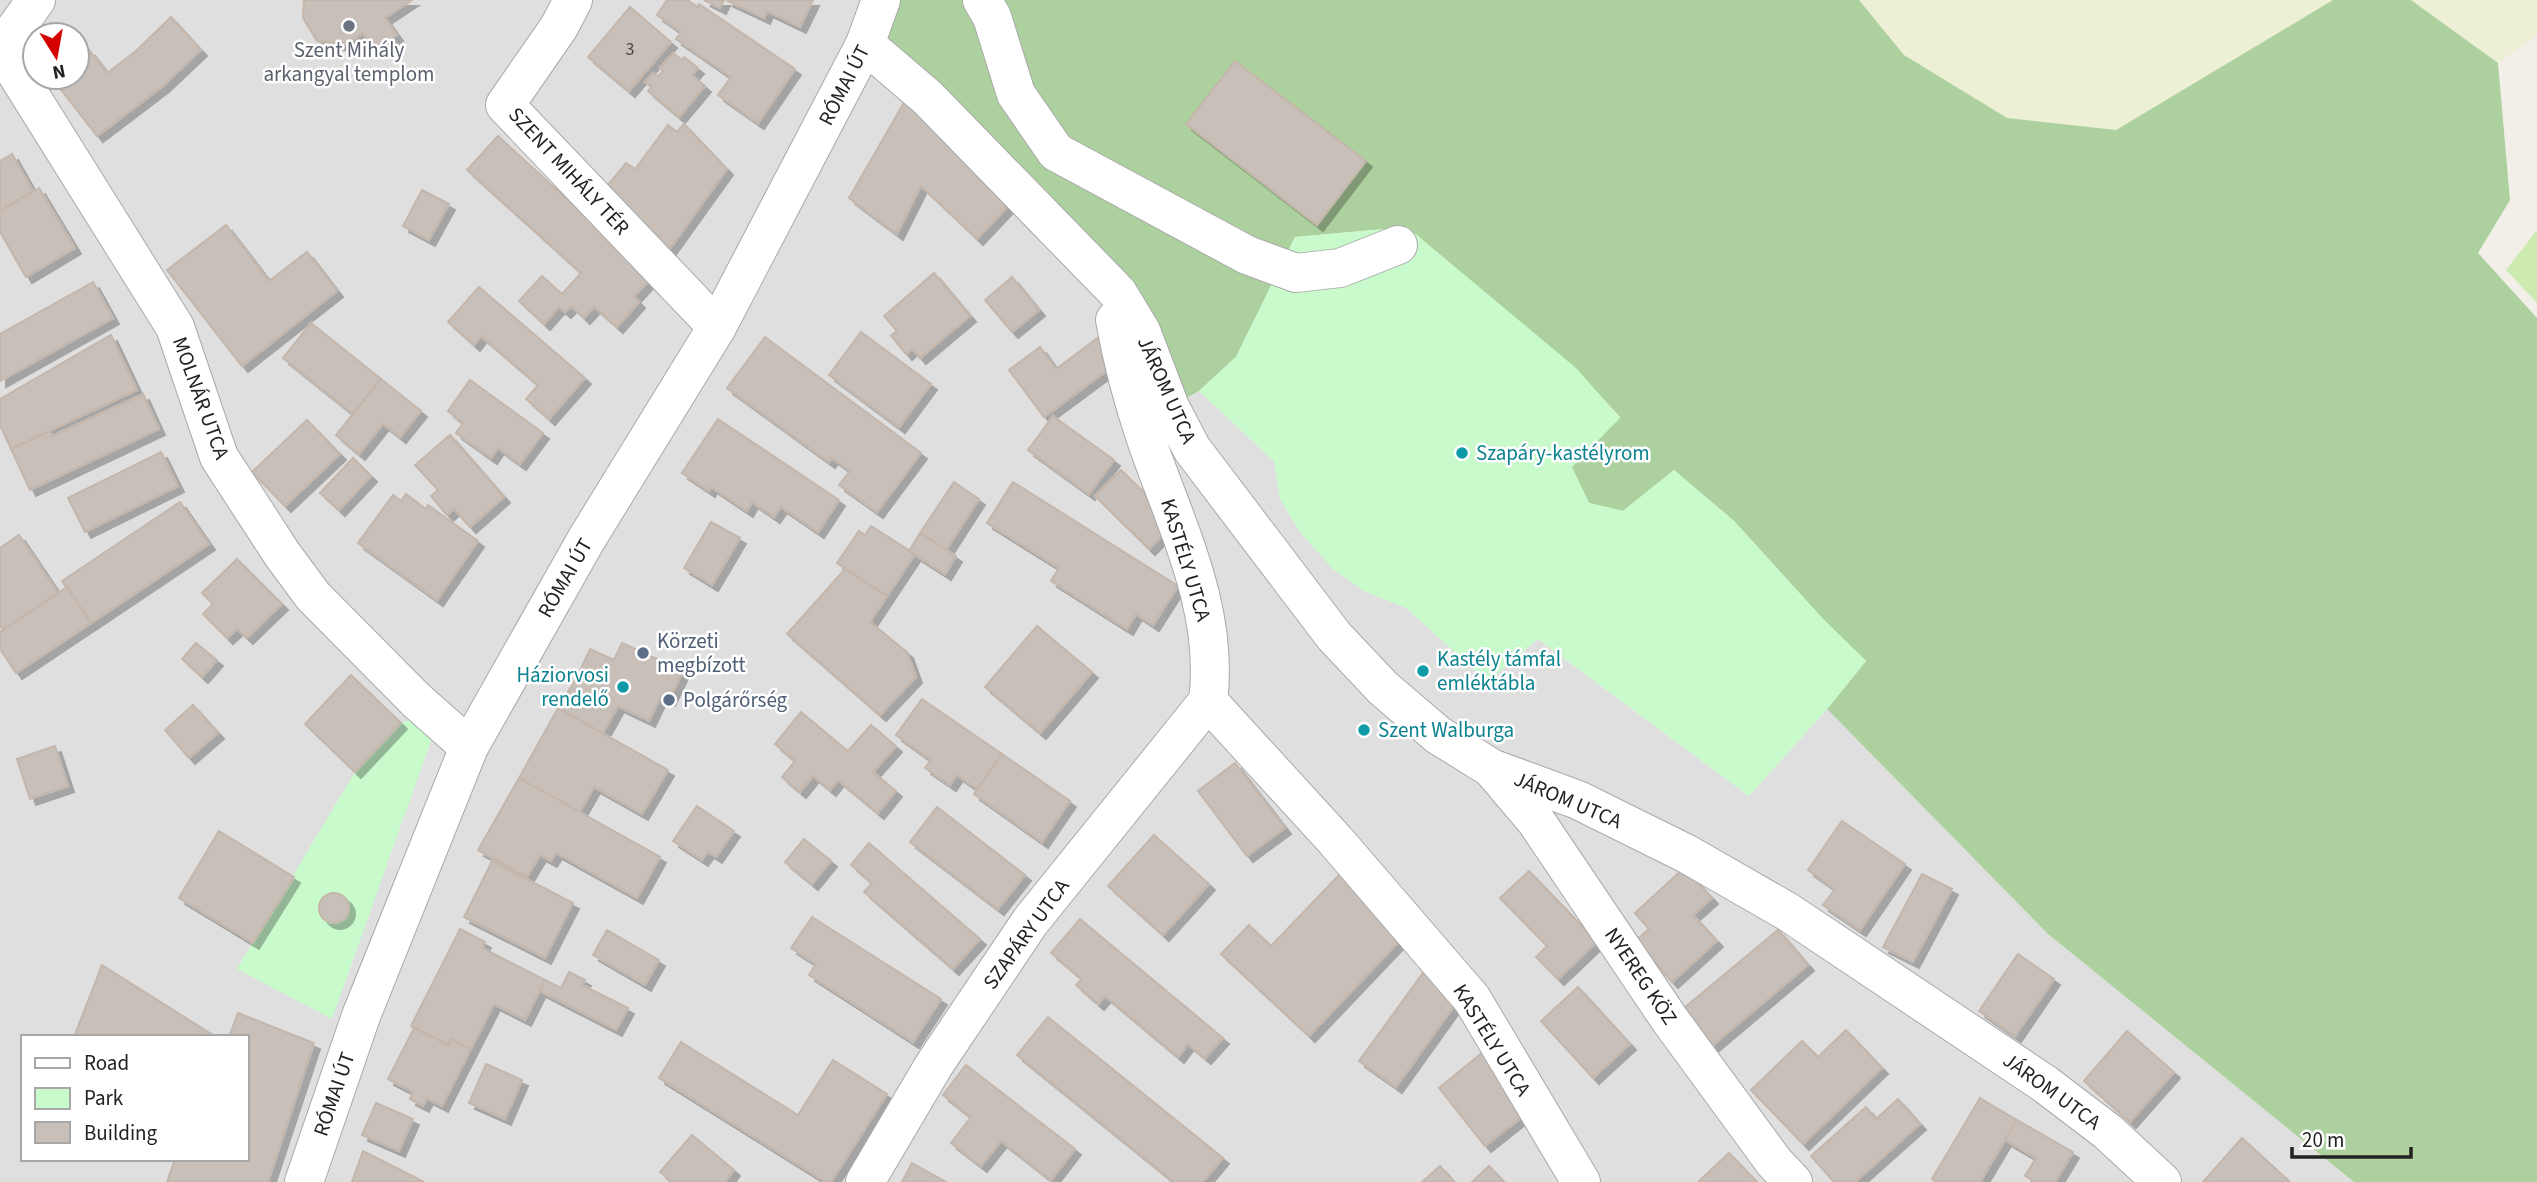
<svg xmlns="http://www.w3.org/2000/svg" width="2537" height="1182" viewBox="0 0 2537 1182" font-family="'Source Sans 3',sans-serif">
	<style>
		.residential { fill: #e0dfdf; fill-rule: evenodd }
		.farmland { fill: #eef0d5 }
		.grass { fill: #cdebb0 }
		.forest { fill: #add19e }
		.park { fill: #c8facc }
		.parking { fill: #e2e2e2 }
		.building { fill: #c7bfb8; stroke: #c4b6ab; stroke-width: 2; filter: url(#shadow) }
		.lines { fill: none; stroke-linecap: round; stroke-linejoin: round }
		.minor-casing { stroke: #a9a9a9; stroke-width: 40 }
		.minor { stroke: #fff; stroke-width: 38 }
		.worship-dot { fill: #6b7280; stroke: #fff; stroke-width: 2.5 }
		.culture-dot { fill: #0f9aa8; stroke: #fff; stroke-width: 2.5 }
		.service-dot { fill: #5c6f8a; stroke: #fff; stroke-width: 2.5 }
		.labels { text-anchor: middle; stroke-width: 5; stroke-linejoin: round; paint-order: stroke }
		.number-label { font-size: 18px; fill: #4b4948 }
		.worship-label { font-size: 21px; fill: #5b616d; stroke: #fff }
		.street-label { font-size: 21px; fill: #222; stroke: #fff }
		.culture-label { font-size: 21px; fill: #0d838f; stroke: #fff; text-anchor: start }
		.service-label { font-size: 21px; fill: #4e5e75; stroke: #fff; text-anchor: start }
	</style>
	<defs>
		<filter id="shadow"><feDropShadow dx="6" dy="6" stdDeviation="0" flood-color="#0004"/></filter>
	</defs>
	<rect width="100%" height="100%" fill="#f2efe9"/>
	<path class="residential" d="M0 0H881L1109 283 1171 407 1199 391 1275 462 1280 499 1364 591 1406 607 1487 682 1538 639 1749 796 1827 709 2048 934 2354 1182H0ZM35 35H77V77H35ZM23 1037H247V1159H23Z"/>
	<g class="farmland">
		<polygon points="1859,0 2333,0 2116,130 2007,118 1904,55"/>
		<polygon points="2411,0 2537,0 2537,35 2498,63"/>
	</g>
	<polygon class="grass" points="2537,230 2537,303 2506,270"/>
	<polygon class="forest" points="881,0 1859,0 1904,55 2007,118 2116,130 2333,0 2411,0 2498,63 2510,200 2478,253 2537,318 2537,1182 2354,1182 2048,934 1827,709 1866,661 1824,620 1734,521 1674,470 1623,511 1589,503 1571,467 1620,417 1575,368 1407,227 1295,237 1236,357 1199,391 1170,407 1141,331 865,44"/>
	<g class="park">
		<polygon points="1407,227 1576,368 1620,418 1572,467 1589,503 1623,511 1674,470 1734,521 1824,620 1866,661 1827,709 1749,796 1538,639 1488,682 1406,608 1364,591 1333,569 1300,532 1280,499 1274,461 1199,391 1236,357 1295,237"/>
		<polygon points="416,717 433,736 332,1019 237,969 355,772 401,723"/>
	</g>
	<polygon class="parking" points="428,751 464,761 418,875 387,864"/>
	<g class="building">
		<polygon points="304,0 412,0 385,18 397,35 375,50 363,33 345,45 317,41 303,18"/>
		<polygon points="667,0 687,0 698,7 699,4 795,69 758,123 718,95 731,77 676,39 681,32 657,15"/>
		<polygon points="704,0 724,0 720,8"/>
		<polygon points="726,0 813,0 800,27 767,11 764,18"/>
		<polygon points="630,7 671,42 629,91 588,57"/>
		<polygon points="171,17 201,50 163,86 97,136 52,78 77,77 77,59 89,50 107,73 136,51"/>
		<polygon points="673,53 682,60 684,57 698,68 692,75 705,86 679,117 648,91 651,87 645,82 653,73 658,76 663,71 660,68"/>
		<polygon points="1235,61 1366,161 1317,225 1186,124"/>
		<polygon points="906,99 1013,201 977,239 921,186 897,234 849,198"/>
		<polygon points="684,124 727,169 669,250 604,190 626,163 635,169 668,125 677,132"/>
		<polygon points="498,136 652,277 634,297 639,302 617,327 594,307 584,318 571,306 565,312 559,307 544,324 519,301 542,276 562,294 581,273 467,170"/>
		<polygon points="12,154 33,191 0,211 0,161"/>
		<polygon points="39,188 75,248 26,277 0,232 0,211"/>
		<polygon points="422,190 449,204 429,240 403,226"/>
		<polygon points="226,225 269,281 307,252 337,291 242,366 167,270"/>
		<polygon points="934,273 970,316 920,358 912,349 906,354 891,336 897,331 884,316"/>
		<polygon points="1012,277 1039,310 1012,332 985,300"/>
		<polygon points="93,282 113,318 0,381 0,334"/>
		<polygon points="479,287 585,378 549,419 526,399 538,385 481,336 474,345 448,322"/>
		<polygon points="311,323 381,379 353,414 283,358"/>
		<polygon points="861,332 931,384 899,427 829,375"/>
		<polygon points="1103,334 1121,360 1044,417 1009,370 1040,347 1056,369"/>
		<polygon points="111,335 137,390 11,449 0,425 0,399"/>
		<polygon points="765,337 921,453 877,512 839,485 850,471 832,458 829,462 727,388"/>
		<polygon points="381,379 421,411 400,437 383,424 359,454 336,435"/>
		<polygon points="470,380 543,433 520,464 498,448 491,458 456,433 463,423 448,411"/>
		<polygon points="143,394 159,429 30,490 11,449 50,431 52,436"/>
		<polygon points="1053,416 1114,460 1089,494 1028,450"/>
		<polygon points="718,419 839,500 818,532 781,507 774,517 752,502 747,511 711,487 709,491 682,473"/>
		<polygon points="307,420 340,454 285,506 252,472"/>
		<polygon points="450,435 504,497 470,527 454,509 447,515 431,496 438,490 415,465"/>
		<polygon points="161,452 178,486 85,532 68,498"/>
		<polygon points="353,458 371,476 339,510 320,493"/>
		<polygon points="1121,470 1175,523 1149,549 1095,496"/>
		<polygon points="954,482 979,499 946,550 920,533"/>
		<polygon points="1013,482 1178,586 1153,625 1136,614 1127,629 1051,581 1059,568 987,523"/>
		<polygon points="406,494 426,509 428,505 478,541 437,600 358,543 393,495 401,501"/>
		<polygon points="180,502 209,544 91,623 62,581"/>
		<polygon points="711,522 740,538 712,585 684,568"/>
		<polygon points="871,526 915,554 887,596 837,563 859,531 865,535"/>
		<polygon points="920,533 956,556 945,574 909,551"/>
		<polygon points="19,535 58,593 3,630 0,626 0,548"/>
		<polygon points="237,559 282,604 247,638 237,629 227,638 203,614 213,604 202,593"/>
		<polygon points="845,569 887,596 870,622 907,652 916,677 880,715 787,634"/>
		<polygon points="67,587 91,623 16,673 0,649 0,632"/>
		<polygon points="1037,626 1092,672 1040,733 985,687"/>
		<polygon points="196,643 217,660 202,677 182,659"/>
		<polygon points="622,643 683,671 669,700 661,696 649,721 618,706 603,733 558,708 576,679 590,649 614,660"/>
		<polygon points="351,675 401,723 355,772 305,724"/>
		<polygon points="922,699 1002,754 977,789 957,775 950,785 925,768 931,760 896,735"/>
		<polygon points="193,705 218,733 189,758 165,730"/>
		<polygon points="558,708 668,770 642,814 594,787 580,812 519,778"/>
		<polygon points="801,712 848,751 871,725 896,746 873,772 896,791 878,813 838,780 830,790 813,776 800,792 782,777 795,761 775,744"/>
		<polygon points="55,746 68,786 30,799 17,759"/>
		<polygon points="1002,754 1070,801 1042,842 974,794"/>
		<polygon points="1235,763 1285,828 1247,856 1198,791"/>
		<polygon points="519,778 660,857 637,898 556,853 551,861 540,855 527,877 478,850"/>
		<polygon points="697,806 734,831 716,857 708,852 702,860 673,841"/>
		<polygon points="937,807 1025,875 998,909 910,842"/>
		<polygon points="1842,821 1905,864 1860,930 1823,905 1835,889 1808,870"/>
		<polygon points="219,831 294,877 253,943 179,898"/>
		<polygon points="1154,835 1209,884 1163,935 1108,886"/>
		<polygon points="804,839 831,861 812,884 785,862"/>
		<polygon points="869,843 980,939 953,969 864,892 872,883 851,865"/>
		<polygon points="492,861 573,903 545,958 464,917"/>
		<polygon points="1684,868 1712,898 1693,915 1717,941 1672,982 1635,941 1649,929 1635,913"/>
		<polygon points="1529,871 1597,942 1558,979 1536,957 1547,946 1500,898"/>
		<polygon points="1342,872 1407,933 1309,1036 1221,954 1249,925 1271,946"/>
		<polygon points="1922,874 1952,889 1913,962 1883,947"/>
		<circle cx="334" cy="908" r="15"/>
		<polygon points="812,917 941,999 913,1042 809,975 816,964 791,948"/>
		<polygon points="1080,919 1223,1038 1205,1058 1188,1044 1178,1057 1105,996 1098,1004 1076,985 1082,979 1051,953"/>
		<polygon points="460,929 485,942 482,948 545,980 525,1020 494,1004 471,1049 451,1039 448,1045 411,1026"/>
		<polygon points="607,930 659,960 645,985 593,955"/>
		<polygon points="1778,930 1808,965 1713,1045 1683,1009"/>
		<polygon points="2018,954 2054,979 2015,1036 1979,1011"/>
		<polygon points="102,965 216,1037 74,1037"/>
		<polygon points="569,972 585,980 582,985 628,1008 616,1030 540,991 545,980 561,988"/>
		<polygon points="1423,973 1459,999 1396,1087 1359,1061"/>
		<polygon points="1578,987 1630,1044 1593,1078 1541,1021"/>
		<polygon points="238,1013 314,1043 268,1182 167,1182 175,1159 247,1159 247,1037 229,1037"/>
		<polygon points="1048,1017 1223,1158 1203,1182 1174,1182 1017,1055"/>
		<polygon points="414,1028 448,1045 451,1039 471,1049 442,1106 427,1098 423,1106 410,1099 413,1092 388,1079"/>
		<polygon points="1846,1030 1882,1068 1803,1144 1751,1090 1802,1041 1818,1057"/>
		<polygon points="2127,1031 2174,1072 2130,1122 2084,1081"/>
		<polygon points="681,1042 798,1115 833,1060 887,1094 831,1182 826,1182 659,1078"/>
		<polygon points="1482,1053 1529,1111 1485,1146 1439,1088"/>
		<polygon points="486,1064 522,1080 505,1119 469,1103"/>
		<polygon points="966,1065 1075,1149 1051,1180 1001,1141 981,1166 951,1143 971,1117 943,1095"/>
		<polygon points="1980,1098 2017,1120 1980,1182 1937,1182 1932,1179"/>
		<polygon points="1898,1099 1920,1124 1855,1182 1834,1182 1811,1156 1866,1107 1876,1119"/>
		<polygon points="376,1103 413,1119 399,1151 362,1135"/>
		<polygon points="2017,1120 2073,1152 2055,1182 2035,1182 2025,1176 2036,1158 2005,1140"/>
		<polygon points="692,1135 734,1170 725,1182 672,1182 660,1172"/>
		<polygon points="2242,1138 2289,1181 2288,1182 2203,1182"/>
		<polygon points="363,1151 424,1182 352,1182"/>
		<polygon points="1729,1153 1757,1182 1698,1182"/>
		<polygon points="912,1163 946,1182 902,1182"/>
		<polygon points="1440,1166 1454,1182 1422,1182"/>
		<polygon points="1489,1166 1504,1182 1472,1182"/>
	</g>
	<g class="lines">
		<defs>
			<g id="minor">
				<polyline points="573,0 559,27 505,105 717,327"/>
				<polyline points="982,0 992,17 1016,94 1056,152 1247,255 1296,273 1340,268 1398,245"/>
				<polyline points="865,44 928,98 1118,293 1141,331 1170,407 1192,449 1334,636 1383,688 1438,735 1491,768 1578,800 1687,854 1788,912 2045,1084 2108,1132 2162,1182"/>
				<polyline points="0,47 175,327 219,457 282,554 313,596 416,700 469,747"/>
				<polyline points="1,49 36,0"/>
				<path d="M1115 320C1122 359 1133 401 1146 439 1175 524 1220 609 1208 701"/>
				<polyline points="1208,701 1335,840 1472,999 1581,1182"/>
				<polyline points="1492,769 1536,821 1670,1020 1774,1162 1793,1182"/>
				<polyline points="304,1182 361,1016 469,747 586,540 717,327 865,44 881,0"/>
				<polyline points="865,1182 934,1065 1030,922 1208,701"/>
			</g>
		</defs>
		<use href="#minor" class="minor-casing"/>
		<use href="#minor" class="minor"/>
	</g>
	<circle class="worship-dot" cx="349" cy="26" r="7"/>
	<g class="culture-dot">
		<circle cx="1462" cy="453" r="7"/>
		<circle cx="1423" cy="671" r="7"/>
		<circle cx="623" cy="687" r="7"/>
		<circle cx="1364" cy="730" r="7"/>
	</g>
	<g class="service-dot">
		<circle cx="643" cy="653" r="7"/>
		<circle cx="669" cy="700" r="7"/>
	</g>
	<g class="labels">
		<g class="number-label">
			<text x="630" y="55">3</text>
		</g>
		<g class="worship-label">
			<text x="349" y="57">Szent Mihály<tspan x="349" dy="24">arkangyal templom</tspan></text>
		</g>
		<g class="street-label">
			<text transform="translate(844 85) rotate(-63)" y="7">RÓMAI ÚT</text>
			<text transform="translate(569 171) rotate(47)" y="7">SZENT MIHÁLY TÉR</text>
			<text transform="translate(1167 390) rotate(66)" y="7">JÁROM UTCA</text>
			<text transform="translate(201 398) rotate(70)" y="7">MOLNÁR UTCA</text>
			<text transform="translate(1186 560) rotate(73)" y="7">KASTÉLY UTCA</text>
			<text transform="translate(565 578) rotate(-60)" y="7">RÓMAI ÚT</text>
			<text transform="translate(1568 800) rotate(23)" y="7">JÁROM UTCA</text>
			<text transform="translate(1026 934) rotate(-54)" y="7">SZAPÁRY UTCA</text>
			<text transform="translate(1641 976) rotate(56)" y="7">NYEREG KÖZ</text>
			<text transform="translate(1492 1040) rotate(58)" y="7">KASTÉLY UTCA</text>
			<text transform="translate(2052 1091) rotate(36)" y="7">JÁROM UTCA</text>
			<text transform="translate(334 1094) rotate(-71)" y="7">RÓMAI ÚT</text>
		</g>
		<g class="culture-label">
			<text x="1476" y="460">Szapáry-kastélyrom</text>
			<text x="1437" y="666">Kastély támfal<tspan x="1437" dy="24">emléktábla</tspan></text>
			<text x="609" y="682" text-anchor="end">Háziorvosi<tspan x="609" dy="24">rendelő</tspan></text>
			<text x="1378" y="737">Szent Walburga</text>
		</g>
		<g class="service-label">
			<text x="657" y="648">Körzeti<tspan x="657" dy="24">megbízott</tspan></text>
			<text x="683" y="707">Polgárőrség</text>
		</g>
	</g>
	<rect x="21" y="1035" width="228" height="126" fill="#ffffff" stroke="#a7a7a7" stroke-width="2"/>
	<rect x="35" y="1058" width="35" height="10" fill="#ffffff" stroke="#a7a7a7" stroke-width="2"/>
	<text x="84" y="1070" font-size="21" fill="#222222">Road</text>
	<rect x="35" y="1088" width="35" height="21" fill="#c8facc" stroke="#a7a7a7" stroke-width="2"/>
	<text x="84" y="1105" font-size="21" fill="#222222">Park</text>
	<rect x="35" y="1122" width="35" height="21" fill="#c7bfb8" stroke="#a7a7a7" stroke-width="2"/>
	<text x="84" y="1140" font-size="21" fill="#222222">Building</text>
	<g transform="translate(56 56) rotate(169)"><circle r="33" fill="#ffffff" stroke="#a7a7a7" stroke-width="2"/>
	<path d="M0-5L12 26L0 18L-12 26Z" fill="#d40000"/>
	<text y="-10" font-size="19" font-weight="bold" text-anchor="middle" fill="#222222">N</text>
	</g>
	<path d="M2292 1147v10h119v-10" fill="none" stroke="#222222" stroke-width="3.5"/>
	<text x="2302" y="1147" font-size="21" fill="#222222" stroke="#ffffff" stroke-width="5" paint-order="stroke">20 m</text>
</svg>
